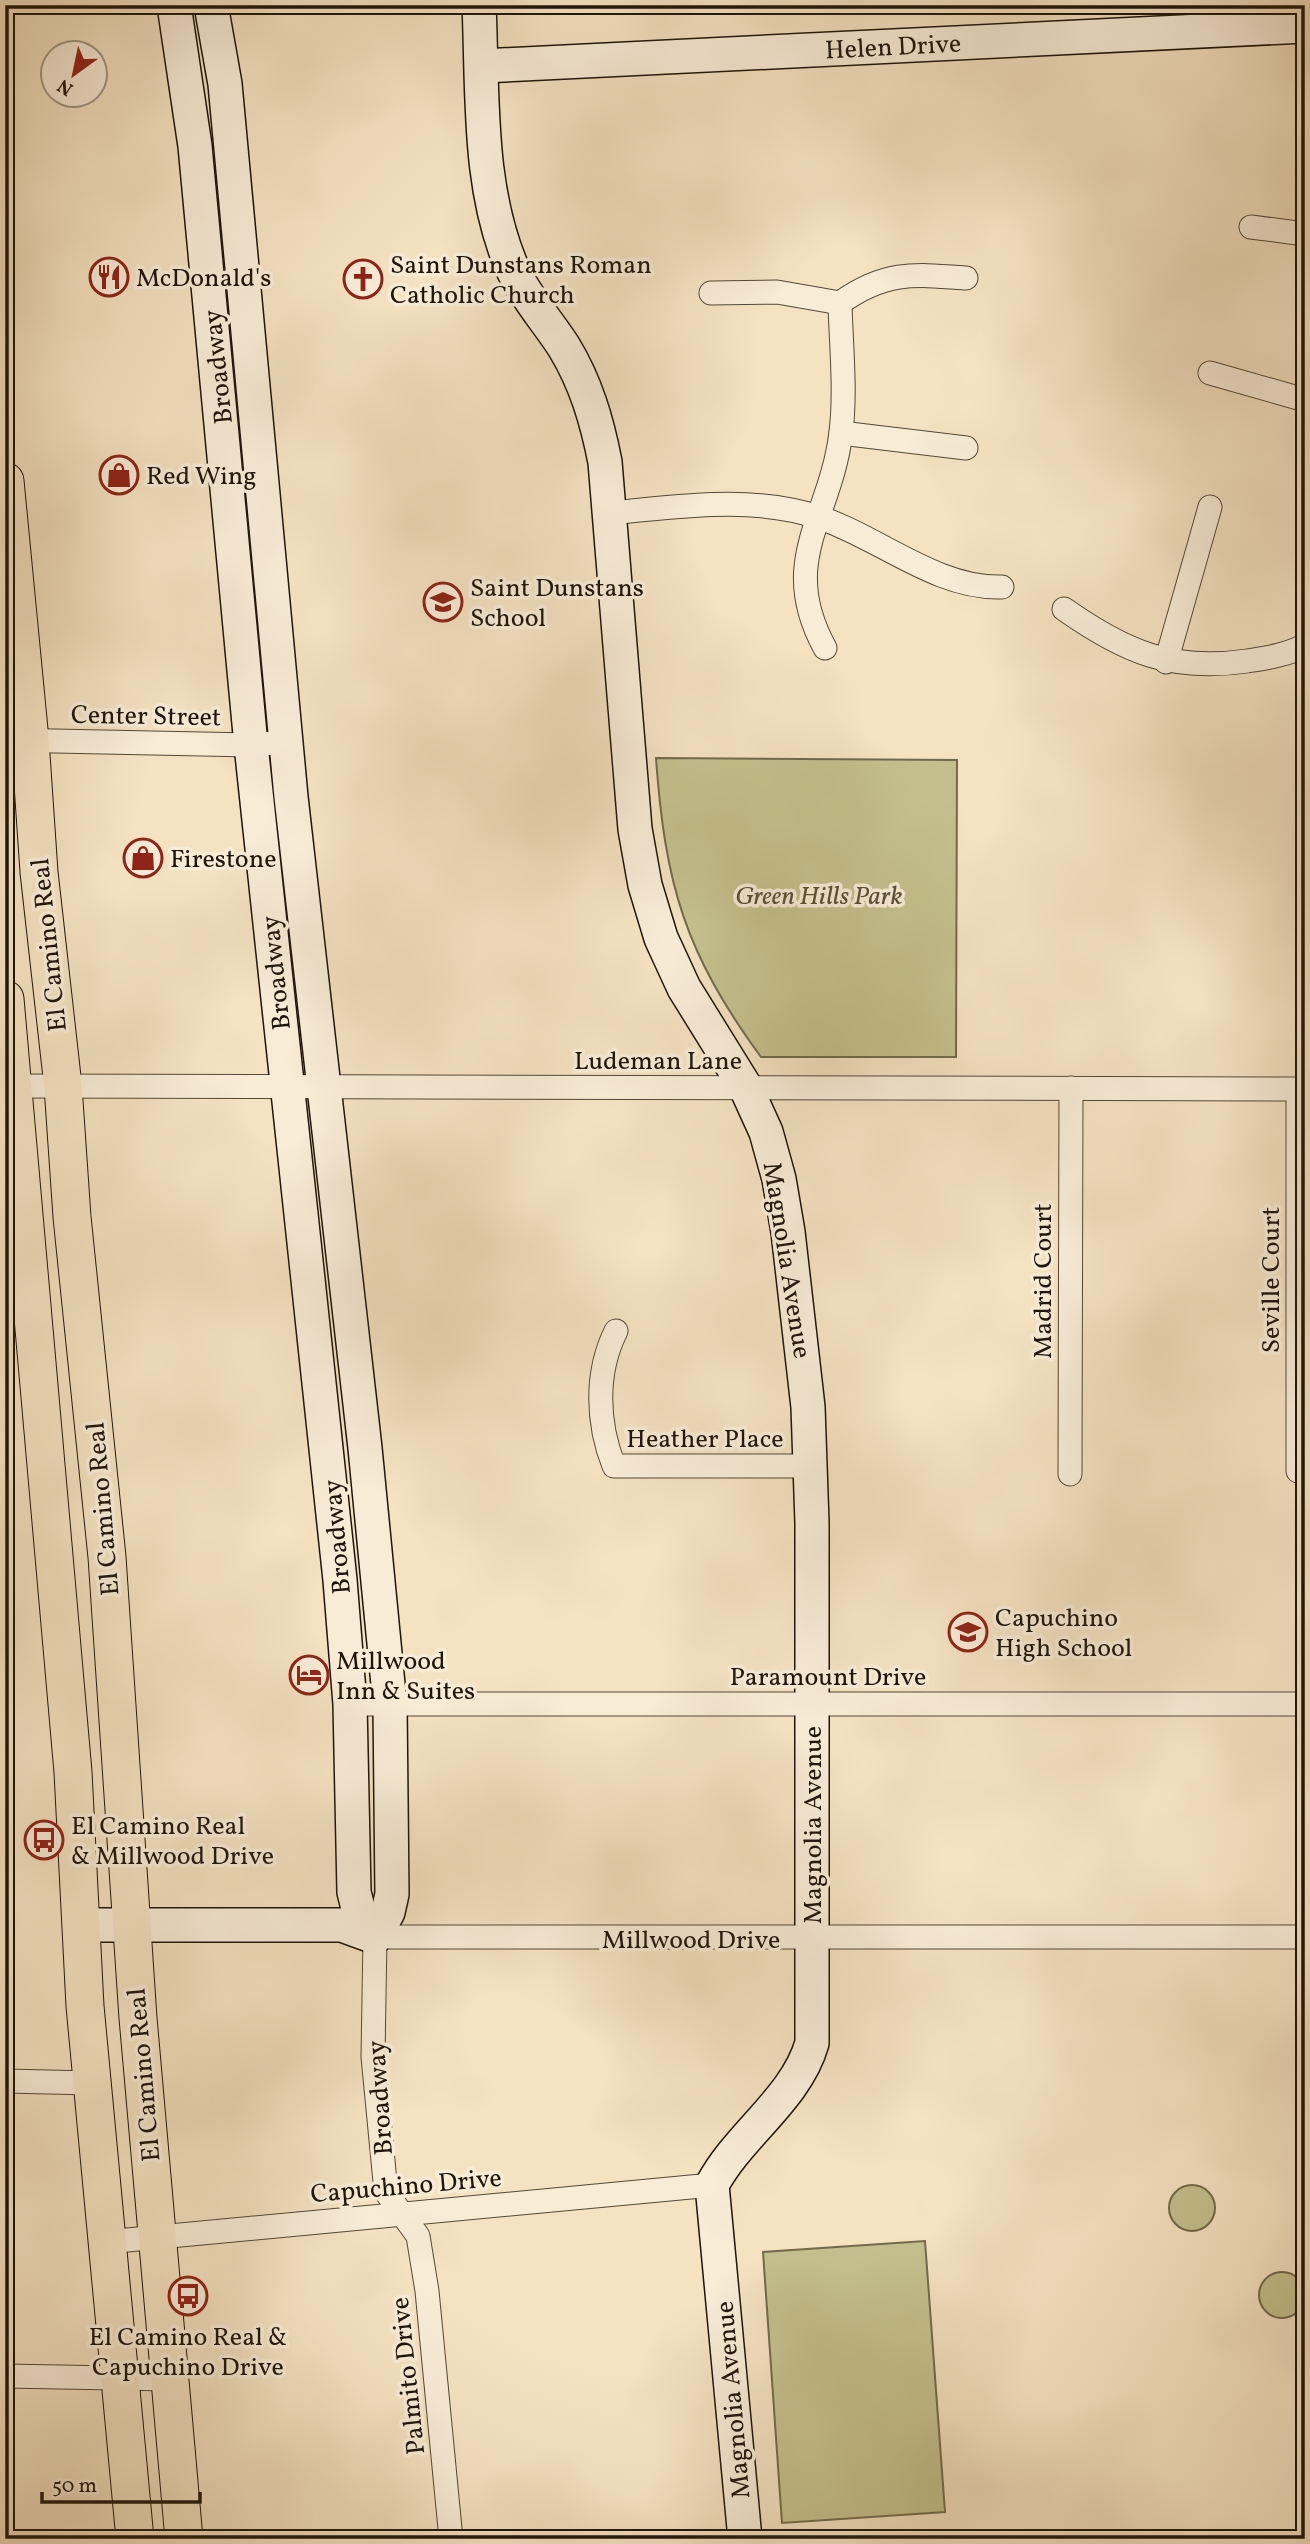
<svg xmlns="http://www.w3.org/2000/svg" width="1310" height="2544" viewBox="0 0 1310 2544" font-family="Vollkorn,serif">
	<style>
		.green { fill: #c4c08d; stroke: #716a4c; stroke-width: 2 }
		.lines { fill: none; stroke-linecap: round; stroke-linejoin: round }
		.street-casing { stroke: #544838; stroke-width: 25 }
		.secondary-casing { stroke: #1e150b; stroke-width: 36 }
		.primary-casing { stroke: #1e150b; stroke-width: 39 }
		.street { stroke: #f8ecd7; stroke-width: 23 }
		.secondary { stroke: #f8ecd7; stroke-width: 33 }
		.primary { stroke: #f4e2c1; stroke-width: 37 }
		.labels { text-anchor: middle; stroke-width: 7; stroke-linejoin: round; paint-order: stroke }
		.street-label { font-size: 26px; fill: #1e150b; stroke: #f8ecd7 }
		.poi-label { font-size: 26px; fill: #1e150b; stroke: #f8ecd7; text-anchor: start }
		.park-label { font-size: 26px; font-style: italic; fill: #585138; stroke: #f8ecd7 }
	</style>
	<rect width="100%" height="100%" fill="#f4e2c1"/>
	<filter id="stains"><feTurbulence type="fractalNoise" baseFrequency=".00286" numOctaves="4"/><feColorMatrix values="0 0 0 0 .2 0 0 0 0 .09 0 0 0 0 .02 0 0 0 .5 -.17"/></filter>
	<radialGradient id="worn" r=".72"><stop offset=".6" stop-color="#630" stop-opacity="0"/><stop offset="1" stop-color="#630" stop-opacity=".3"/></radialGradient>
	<g class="green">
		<path d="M656 758 957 760 956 1057H761C685 953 665 885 656 758Z"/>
		<circle cx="1192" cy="2208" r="23"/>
		<polygon points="925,2241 945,2512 782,2523 763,2252"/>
		<circle cx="1282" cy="2295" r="23"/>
	</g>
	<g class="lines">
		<defs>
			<g id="street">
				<polyline points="1251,227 1305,234"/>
				<path d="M711 293 777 292 840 303C885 271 913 274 966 278"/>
				<polyline points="1210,373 1305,400"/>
				<polyline points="841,433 966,448"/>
				<path d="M609 513C678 507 750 495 818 517 879 537 936 589 1002 587"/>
				<path d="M1064 609C1125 652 1172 672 1247 661 1266 658 1288 655 1305 645"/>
				<path d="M825 648C777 560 831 518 841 432 846 390 841 346 840 303"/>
				<polyline points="1166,662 1210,507"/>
				<polyline points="5,740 251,745 285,742"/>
				<polyline points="11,1086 1305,1089"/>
				<path d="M616 1331C595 1373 597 1423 614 1466H810"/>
				<polyline points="1298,1471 1298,1089"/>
				<polyline points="1070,1474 1071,1088"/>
				<polyline points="350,1704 1305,1704"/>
				<polyline points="5,2081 92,2083"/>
				<polyline points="106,2242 712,2185"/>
				<polyline points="5,2376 170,2379"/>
				<polyline points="451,2539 427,2291 418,2236 386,2192 373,2057 375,1937 1305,1937"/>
			</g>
			<g id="secondary">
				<polyline points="174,5 195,146 251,745 340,1580 350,1704 354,1892 359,1912 375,1937"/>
				<polyline points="211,5 225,84 291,797 365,1448 390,1705 392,1894 388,1912 375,1937"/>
				<path d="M479 5C483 94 477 190 514 272 527 299 548 322 564 347 586 383 597 421 605 462L635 829 645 885 661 938 684 988 746 1088 766 1132 779 1179 788 1232 808 1407 812 1523V2043C796 2099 739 2134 712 2185L745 2539"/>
				<polyline points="482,66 1305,26"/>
				<polyline points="80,1925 342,1925 375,1937"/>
			</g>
			<g id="primary">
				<polyline points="5,481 30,740 39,872 63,1086 72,1217 107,1557 138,2018 184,2539"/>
				<polyline points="5,999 73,1772 85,2006 135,2539"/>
			</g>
		</defs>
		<use href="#street" class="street-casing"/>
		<use href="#secondary" class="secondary-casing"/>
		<use href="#primary" class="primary-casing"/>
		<use href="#street" class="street"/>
		<use href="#secondary" class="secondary"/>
		<use href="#primary" class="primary"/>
	</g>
	<defs>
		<symbol id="restaurant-ring" viewBox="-11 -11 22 22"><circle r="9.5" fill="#f8ecd7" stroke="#8f2418" stroke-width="1.5"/><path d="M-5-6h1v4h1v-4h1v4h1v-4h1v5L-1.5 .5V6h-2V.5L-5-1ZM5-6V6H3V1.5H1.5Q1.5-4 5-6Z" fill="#8f2418"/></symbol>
		<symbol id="church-ring" viewBox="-11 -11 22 22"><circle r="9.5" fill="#f8ecd7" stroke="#8f2418" stroke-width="1.5"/><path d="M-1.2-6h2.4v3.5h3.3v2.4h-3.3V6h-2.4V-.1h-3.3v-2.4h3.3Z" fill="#8f2418"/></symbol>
		<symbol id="shop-ring" viewBox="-11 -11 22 22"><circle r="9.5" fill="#f8ecd7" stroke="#8f2418" stroke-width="1.5"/><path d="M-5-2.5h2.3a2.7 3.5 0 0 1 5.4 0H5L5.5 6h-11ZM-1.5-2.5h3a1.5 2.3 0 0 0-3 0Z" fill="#8f2418"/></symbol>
		<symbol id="school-ring" viewBox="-11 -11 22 22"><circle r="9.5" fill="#f8ecd7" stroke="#8f2418" stroke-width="1.5"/><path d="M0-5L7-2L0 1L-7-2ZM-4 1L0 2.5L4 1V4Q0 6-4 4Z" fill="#8f2418"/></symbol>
		<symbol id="hotel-ring" viewBox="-11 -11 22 22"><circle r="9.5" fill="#f8ecd7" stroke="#8f2418" stroke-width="1.5"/><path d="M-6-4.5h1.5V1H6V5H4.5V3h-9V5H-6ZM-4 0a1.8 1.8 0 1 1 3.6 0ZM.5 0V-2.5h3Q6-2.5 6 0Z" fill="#8f2418"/></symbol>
		<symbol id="bus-ring" viewBox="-11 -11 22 22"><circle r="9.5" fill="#f8ecd7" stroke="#8f2418" stroke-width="1.5"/><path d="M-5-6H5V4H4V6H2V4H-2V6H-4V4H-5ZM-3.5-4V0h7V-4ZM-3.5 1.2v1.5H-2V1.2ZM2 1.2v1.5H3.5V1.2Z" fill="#8f2418"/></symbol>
	</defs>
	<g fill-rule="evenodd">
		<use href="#restaurant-ring" x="87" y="255" width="44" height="44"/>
		<use href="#church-ring" x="341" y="257" width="44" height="44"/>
		<use href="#shop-ring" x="97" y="453" width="44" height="44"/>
		<use href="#school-ring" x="421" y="580" width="44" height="44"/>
		<use href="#shop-ring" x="121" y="836" width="44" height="44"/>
		<use href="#school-ring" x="946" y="1610" width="44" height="44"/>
		<use href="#hotel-ring" x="287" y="1653" width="44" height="44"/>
		<use href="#bus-ring" x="22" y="1818" width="44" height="44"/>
		<use href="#bus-ring" x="166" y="2274" width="44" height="44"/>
	</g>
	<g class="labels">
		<g class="street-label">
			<text transform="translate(893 46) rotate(-3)" y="9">Helen Drive</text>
			<text transform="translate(217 367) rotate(-96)" y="9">Broadway</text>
			<text transform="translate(146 715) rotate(1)" y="9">Center Street</text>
			<text transform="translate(48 945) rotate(-96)" y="9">El Camino Real</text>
			<text transform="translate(275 973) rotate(-96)" y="9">Broadway</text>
			<text x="658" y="1069">Ludeman Lane</text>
			<text transform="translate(788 1260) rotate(81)" y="9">Magnolia Avenue</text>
			<text transform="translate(1270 1280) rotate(-90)" y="9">Seville Court</text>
			<text transform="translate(1042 1281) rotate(-90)" y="9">Madrid Court</text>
			<text x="705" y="1447">Heather Place</text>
			<text transform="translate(102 1509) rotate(-95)" y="9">El Camino Real</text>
			<text transform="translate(336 1537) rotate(-95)" y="9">Broadway</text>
			<text x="828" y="1685">Paramount Drive</text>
			<text transform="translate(812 1825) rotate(-90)" y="9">Magnolia Avenue</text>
			<text x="691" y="1948">Millwood Drive</text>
			<text transform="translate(143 2075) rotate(-95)" y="9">El Camino Real</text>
			<text transform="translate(379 2098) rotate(-94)" y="9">Broadway</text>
			<text transform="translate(406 2185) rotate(-5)" y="9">Capuchino Drive</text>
			<text transform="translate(407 2376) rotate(-96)" y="9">Palmito Drive</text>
			<text transform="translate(732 2400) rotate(-95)" y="9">Magnolia Avenue</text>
		</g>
		<g class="poi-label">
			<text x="390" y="273">Saint Dunstans Roman<tspan x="390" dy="30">Catholic Church</tspan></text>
			<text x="136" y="286">McDonald's</text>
			<text x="146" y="484">Red Wing</text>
			<text x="470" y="596">Saint Dunstans<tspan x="470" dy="30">School</tspan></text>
			<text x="170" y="867">Firestone</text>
			<text x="995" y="1626">Capuchino<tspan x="995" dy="30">High School</tspan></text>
			<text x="336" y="1669">Millwood<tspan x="336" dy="30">Inn &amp; Suites</tspan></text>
			<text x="71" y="1834">El Camino Real<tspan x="71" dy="30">&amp; Millwood Drive</tspan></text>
			<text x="188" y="2345" text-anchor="middle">El Camino Real &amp;<tspan x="188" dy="30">Capuchino Drive</tspan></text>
		</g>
		<g class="park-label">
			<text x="819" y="904">Green Hills Park</text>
		</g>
	</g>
	<rect width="1310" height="2544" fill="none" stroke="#f4e2c1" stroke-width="28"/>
	<rect x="7" y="7" width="1296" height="2530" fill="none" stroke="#1e150b" stroke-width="3.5"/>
	<rect x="14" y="14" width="1282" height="2516" fill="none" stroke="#1e150b" stroke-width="2"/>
	<g transform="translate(74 74) rotate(213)"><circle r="33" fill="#f8ecd7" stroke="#a19685" stroke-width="2"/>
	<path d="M0-5L12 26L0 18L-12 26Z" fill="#8f2418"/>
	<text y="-10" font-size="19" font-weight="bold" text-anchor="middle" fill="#1e150b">N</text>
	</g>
	<path d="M42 2492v10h158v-10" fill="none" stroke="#1e150b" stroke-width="3.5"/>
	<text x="52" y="2492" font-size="21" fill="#1e150b" stroke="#f8ecd7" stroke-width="5" paint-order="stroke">50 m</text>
	<rect width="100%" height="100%" filter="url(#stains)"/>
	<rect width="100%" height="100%" fill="url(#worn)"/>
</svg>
